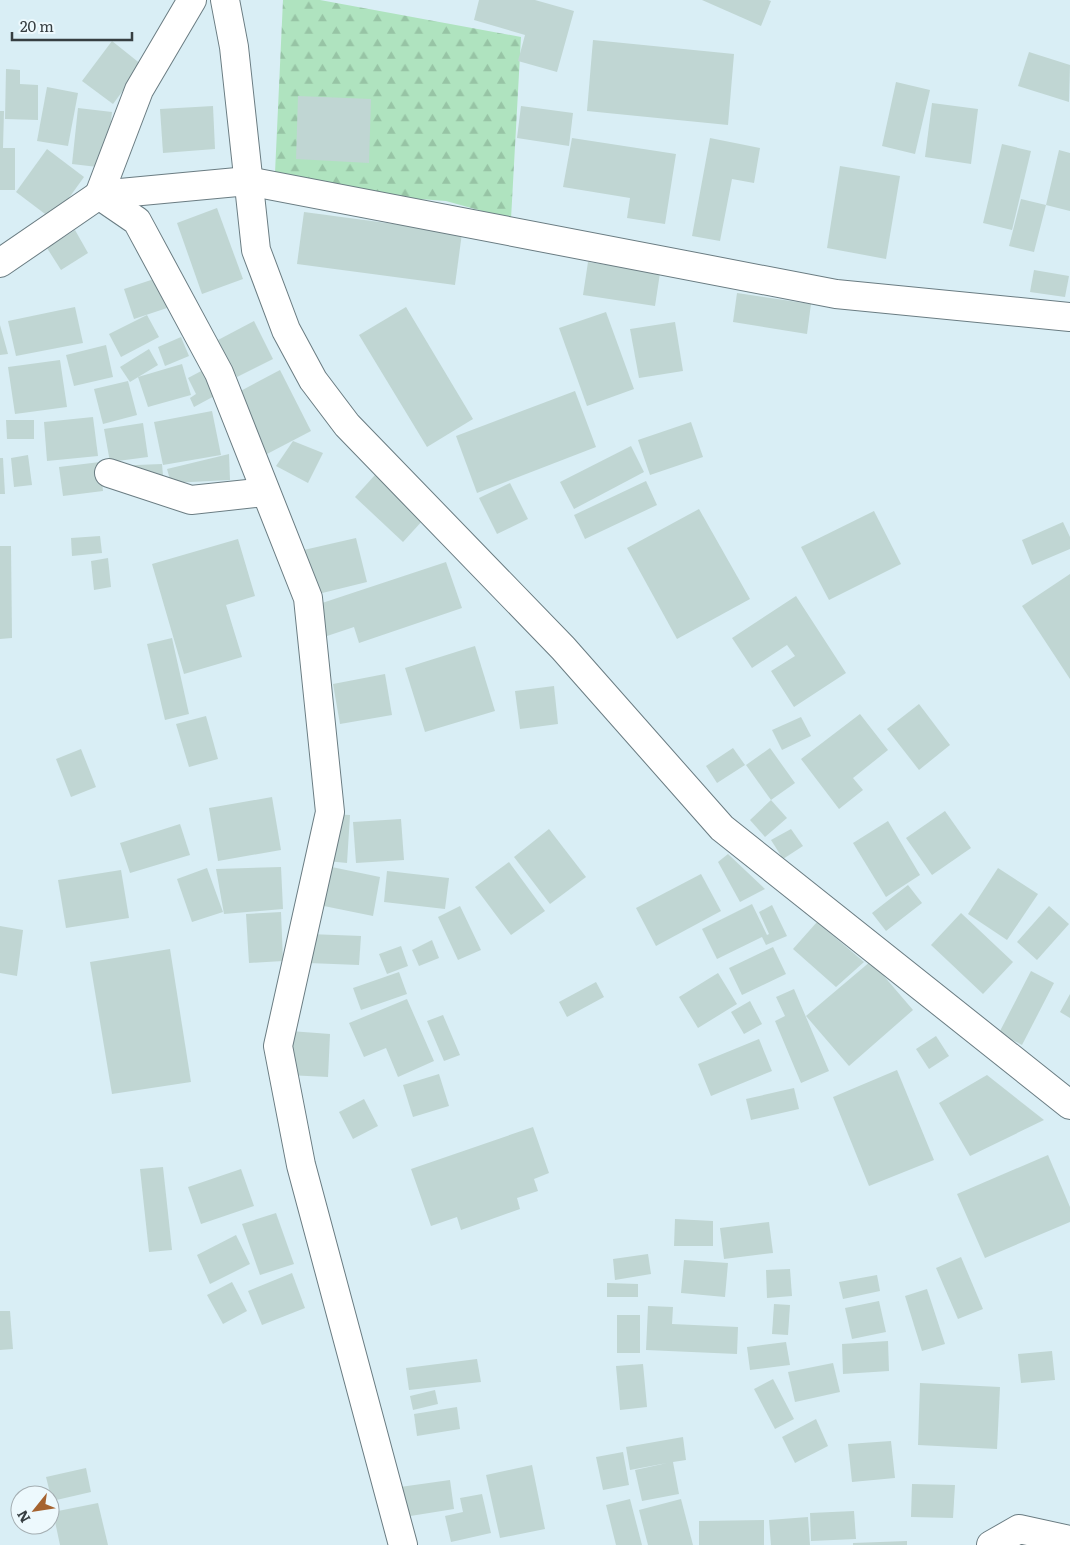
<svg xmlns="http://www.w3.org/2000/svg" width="1070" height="1545" viewBox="0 0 1070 1545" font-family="Literata,serif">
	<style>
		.forest { fill: url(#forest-firs) }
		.building { fill: #c0d6d3 }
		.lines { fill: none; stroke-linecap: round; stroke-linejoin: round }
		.street-casing { stroke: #6a7c82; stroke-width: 30 }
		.street { stroke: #fff; stroke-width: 28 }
	</style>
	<defs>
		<pattern id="forest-firs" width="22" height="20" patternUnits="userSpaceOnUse" patternTransform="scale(1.25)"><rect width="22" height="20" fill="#afe3bf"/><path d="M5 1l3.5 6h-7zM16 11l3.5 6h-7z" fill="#97c4a5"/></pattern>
	</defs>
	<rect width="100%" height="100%" fill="#d9eef5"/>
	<polygon class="forest" points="283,0 320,0 521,37 511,219 446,201 353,194 275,173"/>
	<g class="building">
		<polygon points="479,0 535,0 574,11 557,72 518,61 525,35 474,20"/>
		<polygon points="702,0 768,0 771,1 761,26"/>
		<polygon points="593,40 734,54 728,125 587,111"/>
		<polygon points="112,41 142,65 113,104 82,81"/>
		<polygon points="1029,52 1070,65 1069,102 1018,86"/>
		<polygon points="6,69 20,70 20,84 38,85 38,120 5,119"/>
		<polygon points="896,82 930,90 915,154 882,146"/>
		<polygon points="47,87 78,93 68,146 37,141"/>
		<polygon points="298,96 371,99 369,163 296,159"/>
		<polygon points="932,103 978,109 971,164 925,157"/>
		<polygon points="213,106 215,149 163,153 160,109"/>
		<polygon points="521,106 573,113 569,146 517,138"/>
		<polygon points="78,108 112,112 106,168 72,164"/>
		<polygon points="0,111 4,111 3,148 15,148 15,190 0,190"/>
		<polygon points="572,138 676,154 665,224 627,218 630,198 563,187"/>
		<polygon points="710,138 760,148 754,183 732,179 720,241 692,236"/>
		<polygon points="1002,144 1031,151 1012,230 983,223"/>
		<polygon points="47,149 84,177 53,220 16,192"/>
		<polygon points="1059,150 1070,153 1070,211 1046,205 1034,252 1009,246 1021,199 1046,205"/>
		<polygon points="840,166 900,176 886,259 827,248"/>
		<polygon points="217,208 243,279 202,294 177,223"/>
		<polygon points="304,212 462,233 455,285 297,264"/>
		<polygon points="75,230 88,253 61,270 47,248"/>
		<polygon points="588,262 660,273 655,306 583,295"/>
		<polygon points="1034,270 1069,276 1065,297 1030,292"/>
		<polygon points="157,278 167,308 134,319 124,289"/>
		<polygon points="737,293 811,304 807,334 733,322"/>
		<polygon points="75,307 83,343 16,356 8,321"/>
		<polygon points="406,307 473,419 427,447 359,335"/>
		<polygon points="606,312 634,389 587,406 559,328"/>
		<polygon points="147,315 159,337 121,357 109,334"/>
		<polygon points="254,321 273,359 237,377 218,340"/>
		<polygon points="675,322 683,371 639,378 630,329"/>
		<polygon points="0,325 8,354 0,355"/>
		<polygon points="181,337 189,356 165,366 158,347"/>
		<polygon points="106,345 113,377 74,386 66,355"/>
		<polygon points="149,349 158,365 130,382 120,367"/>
		<polygon points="60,360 67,407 15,414 8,367"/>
		<polygon points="182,364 191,395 148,407 138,377"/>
		<polygon points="205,369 218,394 194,407 190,398 196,394 188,378"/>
		<polygon points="280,370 311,431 267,454 235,394"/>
		<polygon points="128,381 137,415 103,424 94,389"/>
		<polygon points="575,391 596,447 477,493 456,436"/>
		<polygon points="212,411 221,455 163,465 154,422"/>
		<polygon points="93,417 98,456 47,461 44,422"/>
		<polygon points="6,420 34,420 34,439 7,439"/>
		<polygon points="691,422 703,457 650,475 638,440"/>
		<polygon points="143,423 148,457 110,462 104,429"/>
		<polygon points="293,441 323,453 308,483 276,466"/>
		<polygon points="631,446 644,472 574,509 560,482"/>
		<polygon points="229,454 230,480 171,483 167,469"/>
		<polygon points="28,455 32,485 14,487 11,458"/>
		<polygon points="0,458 3,458 5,494 0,494"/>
		<polygon points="100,462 103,491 63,496 59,467"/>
		<polygon points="162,464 164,487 111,466"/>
		<polygon points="375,475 423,520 403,542 355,497"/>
		<polygon points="646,481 657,505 585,539 574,515"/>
		<polygon points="510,483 528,519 497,534 479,498"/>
		<polygon points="699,509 750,599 677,639 627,548"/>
		<polygon points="874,511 901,564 829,600 801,547"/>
		<polygon points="1063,522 1070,537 1070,549 1032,565 1022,540"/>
		<polygon points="100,536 102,553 72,556 71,538"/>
		<polygon points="356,538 367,582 306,597 295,552"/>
		<polygon points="238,539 255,596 226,605 242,657 184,674 152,564"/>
		<polygon points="0,546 11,546 12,638 0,639"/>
		<polygon points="108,558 111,587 94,590 91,561"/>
		<polygon points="446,562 462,608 359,643 354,627 318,639 307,608"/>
		<polygon points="1070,574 1070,679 1022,606"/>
		<polygon points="796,596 846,673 794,707 771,671 795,656 787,645 752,668 732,638"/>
		<polygon points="172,638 189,714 165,720 147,644"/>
		<polygon points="475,646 495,711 425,732 405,668"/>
		<polygon points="385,674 392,715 340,724 333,684"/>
		<polygon points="554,686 558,724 520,729 515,691"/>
		<polygon points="919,704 950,745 919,770 887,729"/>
		<polygon points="860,714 888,750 853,778 863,790 839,809 801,759"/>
		<polygon points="206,716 218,759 189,767 176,724"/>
		<polygon points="801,717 811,736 782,750 772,730"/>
		<polygon points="733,748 745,765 717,783 706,766"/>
		<polygon points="770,748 795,783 771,800 746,765"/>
		<polygon points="81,749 96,787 71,797 56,759"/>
		<polygon points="272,797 281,850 218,861 209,808"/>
		<polygon points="771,800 787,818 765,837 750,820"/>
		<polygon points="945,811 971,848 932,875 906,838"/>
		<polygon points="330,814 350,815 347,863 327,861"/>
		<polygon points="401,819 404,860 356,863 353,822"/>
		<polygon points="888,821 920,875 886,897 853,843"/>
		<polygon points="180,824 190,855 130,873 120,843"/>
		<polygon points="549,829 586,877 550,904 514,857"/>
		<polygon points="791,829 803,846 783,859 771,840"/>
		<polygon points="728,854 765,889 740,902 718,862"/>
		<polygon points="509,862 545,911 511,935 475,887"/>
		<polygon points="322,865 380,877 373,916 314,904"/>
		<polygon points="281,867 283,909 224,914 216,869"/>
		<polygon points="207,868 223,912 192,922 177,879"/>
		<polygon points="998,868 1038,894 1007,940 968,914"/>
		<polygon points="121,870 129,918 66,928 58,880"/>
		<polygon points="387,871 449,878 445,909 384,902"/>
		<polygon points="701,874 721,911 656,946 636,908"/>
		<polygon points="908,885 922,903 886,931 872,913"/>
		<polygon points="752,904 767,935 769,934 759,912 772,905 787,936 766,945 762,937 717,959 702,929"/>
		<polygon points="460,906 481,950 458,960 438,917"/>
		<polygon points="1049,906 1069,924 1037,960 1017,942"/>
		<polygon points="281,912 283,961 249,963 246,914"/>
		<polygon points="961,913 1013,962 983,994 931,945"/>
		<polygon points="817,922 864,962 836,987 793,949"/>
		<polygon points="0,926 23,930 17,976 0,973"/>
		<polygon points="309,934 361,936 359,965 308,963"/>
		<polygon points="432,940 439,958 419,966 412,950"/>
		<polygon points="401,946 408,966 387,974 379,954"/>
		<polygon points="773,947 786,974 742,995 729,968"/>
		<polygon points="170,949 191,1082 112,1094 90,962"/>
		<polygon points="871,961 913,1010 849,1066 806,1016"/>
		<polygon points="1031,971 1054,983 1022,1045 999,1033"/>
		<polygon points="399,972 407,994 361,1010 353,988"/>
		<polygon points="718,973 737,1004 698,1028 679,997"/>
		<polygon points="596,982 604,997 567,1017 559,1002"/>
		<polygon points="794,989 829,1071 801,1083 775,1021 785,1016 776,997"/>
		<polygon points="1070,994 1070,1018 1060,1012"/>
		<polygon points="407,999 434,1061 398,1077 386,1048 364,1057 349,1023"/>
		<polygon points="750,1001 762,1024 744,1034 731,1012"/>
		<polygon points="443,1015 460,1055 444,1061 427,1021"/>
		<polygon points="290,1031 330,1034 328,1077 287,1075"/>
		<polygon points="936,1036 949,1056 929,1069 916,1049"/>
		<polygon points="759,1039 772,1071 711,1096 698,1064"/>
		<polygon points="897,1070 934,1160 869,1186 833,1097"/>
		<polygon points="439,1074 449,1106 413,1117 403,1085"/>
		<polygon points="987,1075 1044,1120 970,1156 939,1103"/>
		<polygon points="794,1088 799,1109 751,1120 746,1099"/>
		<polygon points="364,1099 378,1126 353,1139 339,1112"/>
		<polygon points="533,1127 549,1173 534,1179 538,1191 517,1198 520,1209 461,1230 457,1217 431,1226 411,1169"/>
		<polygon points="1048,1155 1070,1207 1070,1222 985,1258 957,1194"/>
		<polygon points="163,1167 172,1250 149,1252 140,1169"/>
		<polygon points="241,1169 254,1206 201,1224 188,1187"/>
		<polygon points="276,1213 294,1264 260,1275 242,1224"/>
		<polygon points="675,1219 713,1221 713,1246 674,1246"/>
		<polygon points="769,1222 773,1253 724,1259 720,1228"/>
		<polygon points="236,1235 250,1264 210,1284 197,1255"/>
		<polygon points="648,1254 651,1274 615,1280 613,1259"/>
		<polygon points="961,1257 983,1309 958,1319 936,1268"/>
		<polygon points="684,1260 728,1263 725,1297 681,1293"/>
		<polygon points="790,1269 792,1296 767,1298 766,1270"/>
		<polygon points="292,1273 305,1308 262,1325 248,1291"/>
		<polygon points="877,1275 880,1291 843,1299 839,1282"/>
		<polygon points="232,1282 247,1311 223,1324 207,1295"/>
		<polygon points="607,1283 638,1284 638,1297 607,1297"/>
		<polygon points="927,1289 945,1344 922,1351 905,1296"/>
		<polygon points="879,1301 886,1332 852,1339 845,1308"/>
		<polygon points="774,1304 790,1305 788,1335 772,1334"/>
		<polygon points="648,1306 673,1307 672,1324 738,1327 737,1354 646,1350"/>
		<polygon points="0,1311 10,1311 13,1349 0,1350"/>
		<rect x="617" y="1315" width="23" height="38"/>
		<polygon points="888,1341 889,1371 843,1374 842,1344"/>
		<polygon points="786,1342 790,1365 750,1370 747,1347"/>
		<polygon points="1052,1351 1055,1380 1021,1383 1018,1354"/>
		<polygon points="477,1359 481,1382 409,1390 406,1368"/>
		<polygon points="833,1363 840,1392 795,1402 788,1372"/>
		<polygon points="643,1364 647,1407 620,1410 616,1366"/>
		<polygon points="773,1379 794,1419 775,1429 754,1389"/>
		<polygon points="920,1383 1000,1387 997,1449 918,1445"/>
		<polygon points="435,1390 438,1404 413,1410 410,1396"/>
		<polygon points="457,1407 460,1429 417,1436 414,1414"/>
		<polygon points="816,1419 828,1446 795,1463 782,1437"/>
		<polygon points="683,1437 686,1460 673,1462 679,1494 642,1501 635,1470 667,1463 630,1470 626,1447"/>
		<polygon points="891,1441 895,1478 852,1482 848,1444"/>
		<polygon points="623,1452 629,1485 603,1490 596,1457"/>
		<polygon points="532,1465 545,1529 500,1538 486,1475"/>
		<polygon points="86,1468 91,1492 52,1501 46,1477"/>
		<polygon points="450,1480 454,1509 398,1518 393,1488"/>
		<polygon points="912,1484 955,1485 953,1518 911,1517"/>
		<polygon points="482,1494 491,1533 451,1542 445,1516 463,1512 460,1498"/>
		<polygon points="630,1499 642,1545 616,1545 606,1505"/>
		<polygon points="681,1499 693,1545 648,1545 639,1510"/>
		<polygon points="98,1503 108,1545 60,1545 53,1512"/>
		<polygon points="854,1511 856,1539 811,1541 810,1513"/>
		<polygon points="808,1517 810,1545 771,1545 769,1520"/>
		<polygon points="764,1520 764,1545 699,1545 699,1521"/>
		<polygon points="907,1541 907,1545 853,1545 853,1543"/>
	</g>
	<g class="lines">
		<defs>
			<g id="street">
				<polyline points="225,0 234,47 256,250 286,330 313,380 347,425 563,648 722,828 1070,1105"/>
				<polyline points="99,195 137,221 219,373 308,598 330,812 278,1046 301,1165 403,1545"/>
				<polyline points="99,195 139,90 192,0"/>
				<polyline points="0,263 99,195 248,181 836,294 1070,317"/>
				<polyline points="109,473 191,500 265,492"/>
				<polyline points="991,1545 1019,1529 1070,1540"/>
			</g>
		</defs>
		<use href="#street" class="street-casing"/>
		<use href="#street" class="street"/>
	</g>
	<g transform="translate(35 1510) rotate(240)"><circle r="24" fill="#edf9fd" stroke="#a4aeb2"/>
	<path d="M0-4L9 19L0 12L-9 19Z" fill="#a56330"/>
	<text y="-8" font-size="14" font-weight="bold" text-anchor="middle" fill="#363e41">N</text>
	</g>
	<path d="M12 32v8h120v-8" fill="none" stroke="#363e41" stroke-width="2.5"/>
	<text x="20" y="32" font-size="15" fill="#363e41" stroke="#edf9fd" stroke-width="4" paint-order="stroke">20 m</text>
</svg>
